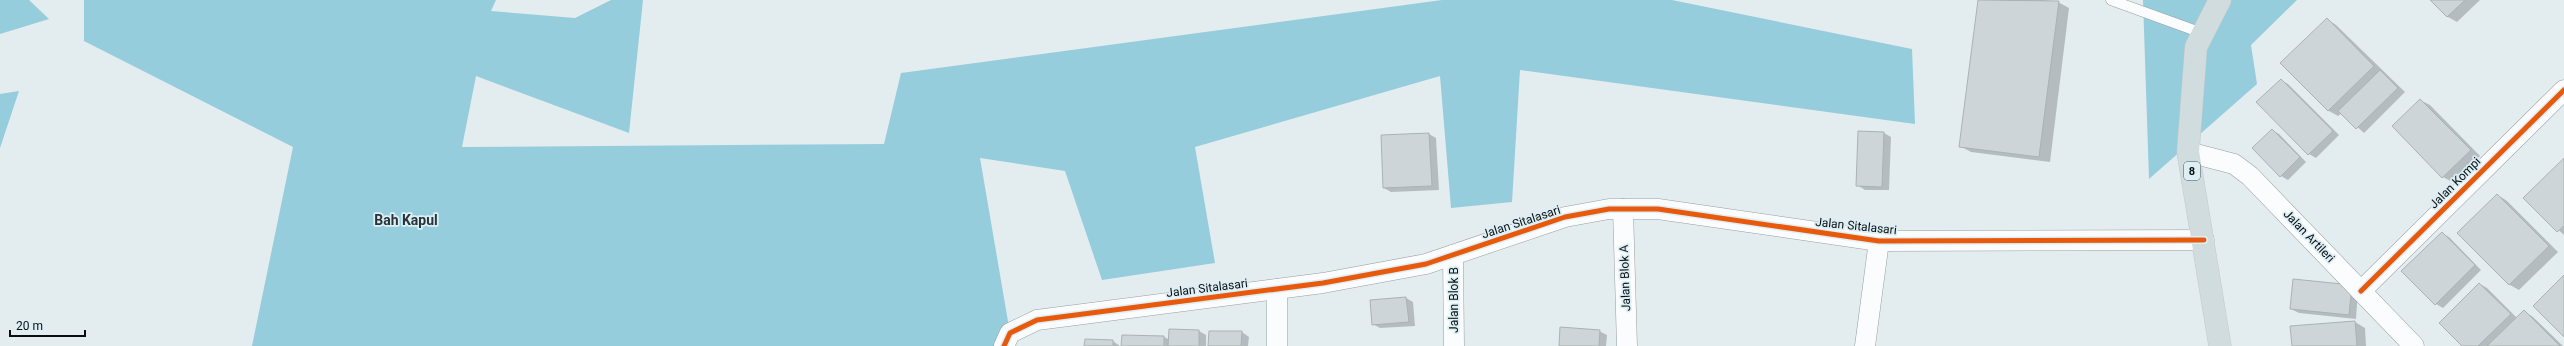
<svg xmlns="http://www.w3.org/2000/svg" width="2564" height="346" viewBox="0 0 2564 346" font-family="Roboto,sans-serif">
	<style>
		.forest { fill: #96cddd }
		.shadow { fill: #0003 }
		.building { fill: #ced5d8; stroke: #abb2b5 }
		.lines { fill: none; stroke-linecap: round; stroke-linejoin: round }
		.service-casing { stroke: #989fa1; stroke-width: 11 }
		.minor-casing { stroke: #989fa1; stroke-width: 21 }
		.trunk-casing { stroke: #c3c8ca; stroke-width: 23 }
		.service { stroke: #fbfcfd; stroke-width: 10 }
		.minor { stroke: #fbfcfd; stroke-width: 20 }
		.trunk { stroke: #d1dcdf; stroke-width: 22 }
		.cycleway-casing { stroke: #ddeff5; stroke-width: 8 }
		.cycleway { stroke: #e8590c; stroke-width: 5 }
		.labels { text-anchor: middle; stroke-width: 3.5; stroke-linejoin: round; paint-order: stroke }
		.shield { fill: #ddeff5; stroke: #495255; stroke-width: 1 }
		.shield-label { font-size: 11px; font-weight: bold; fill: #090f11 }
		.street-label { font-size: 12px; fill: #090f11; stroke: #ddeff5 }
		.quarter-label { font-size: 14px; font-weight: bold; fill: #27353a; stroke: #ddeff5 }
	</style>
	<rect width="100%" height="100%" fill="#e3ecef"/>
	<g class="forest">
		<polygon points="0,0 29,0 49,19 0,34"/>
		<polygon points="84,0 496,0 491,11 575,18 611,0 643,0 629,133 476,76 462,147 884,144 901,73 1442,0 1672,0 1912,49 1915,124 1520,70 1512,202 1451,208 1440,76 1195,147 1215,263 1102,280 1065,171 980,158 1010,333 1004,346 252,346 293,147 84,41"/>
		<polygon points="2143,0 2297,0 2251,45 2257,84 2149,179"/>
		<polygon points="19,91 0,148 0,94"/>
	</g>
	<g class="shadow">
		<polygon points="1979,0 2044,0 2058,2 2069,8 2050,162 1971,152 1960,146"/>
		<polygon points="2431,0 2480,0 2457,22 2448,17"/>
		<polygon points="2327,19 2336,25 2405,92 2364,133 2342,113 2338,116 2329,111 2282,63"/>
		<polygon points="2281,80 2288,84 2339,135 2316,158 2309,154"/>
		<polygon points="2420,100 2430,105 2480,156 2452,182 2443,177"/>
		<polygon points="2272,130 2279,134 2306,162 2288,180 2281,176"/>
		<polygon points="1884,133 1891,137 1889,190 1865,190 1857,185"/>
		<polygon points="1429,134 1436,138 1439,190 1391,192 1384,188 1382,136"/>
		<polygon points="2564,159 2564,235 2524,198"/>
		<polygon points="2498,195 2507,201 2558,252 2519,290 2510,285 2459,233"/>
		<polygon points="2442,233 2449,237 2481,270 2443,308 2436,304"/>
		<polygon points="2480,284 2487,288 2517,318 2524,311 2533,317 2563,346 2463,346"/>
		<polygon points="2358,290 2356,319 2299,313 2291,309"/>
		<polygon points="1406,298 1413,302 1415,326 1380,328 1373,324 1371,301"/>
		<polygon points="2355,322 2365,328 2366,346 2293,346 2291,327"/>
		<polygon points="1170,330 1199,331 1206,335 1206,346 1122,346 1123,336 1164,337 1170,340"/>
		<polygon points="1599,331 1607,335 1606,346 1560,346"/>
		<polygon points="1242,332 1249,337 1248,346 1209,346"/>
		<polygon points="1113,341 1120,346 1085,346"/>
	</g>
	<g class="building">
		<polygon points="1978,0 2059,1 2039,157 1959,147"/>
		<polygon points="2430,0 2465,0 2447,17"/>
		<polygon points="2327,18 2374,66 2328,111 2280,63"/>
		<polygon points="2380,70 2398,88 2356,129 2338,111"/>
		<polygon points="2281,79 2333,131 2308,155 2256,102"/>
		<polygon points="2420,99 2471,150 2442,178 2392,126"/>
		<polygon points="2272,129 2300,157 2280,177 2252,148"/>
		<polygon points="1858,131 1884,132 1882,187 1856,186"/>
		<polygon points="1429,133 1432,186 1383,188 1381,135"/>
		<polygon points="2564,158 2564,226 2557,232 2523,198"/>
		<polygon points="2497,194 2549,246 2509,285 2457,233"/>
		<polygon points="2442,232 2475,265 2435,305 2401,271"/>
		<polygon points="2564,275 2564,337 2533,306"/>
		<polygon points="2293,279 2352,285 2349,315 2290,309"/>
		<polygon points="2479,283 2511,314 2478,346 2462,346 2439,323"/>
		<polygon points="1406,297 1409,322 1372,325 1370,300"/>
		<polygon points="2524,310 2560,346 2487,346"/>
		<polygon points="2355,321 2357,346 2292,346 2290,326"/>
		<polygon points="1560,327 1600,330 1599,346 1559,346"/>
		<polygon points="1169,329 1199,330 1199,346 1168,346"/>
		<polygon points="1209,331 1242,331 1241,346 1208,346"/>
		<polygon points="1122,335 1164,336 1164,346 1121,346"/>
		<polygon points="1085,339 1113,340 1113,346 1084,346"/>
	</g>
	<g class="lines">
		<defs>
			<polyline id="service" points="2111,0 2202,33"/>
			<g id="minor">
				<polyline points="2188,152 2234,164 2250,176 2414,346"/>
				<polyline points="1623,209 1627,346"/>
				<polyline points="1453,255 1454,346"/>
				<polyline points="2361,291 2564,90"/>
				<polyline points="1004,346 1010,333 1037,320 1323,283 1426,264 1565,217 1609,209 1658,209 1879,241 2204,240"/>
				<polyline points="1277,346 1277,289"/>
				<polyline points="1865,346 1879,241"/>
			</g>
			<polyline id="trunk" points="2220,346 2188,152 2196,47 2220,0"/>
		</defs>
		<use href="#service" class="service-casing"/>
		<use href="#minor" class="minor-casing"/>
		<use href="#trunk" class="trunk-casing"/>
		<use href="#service" class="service"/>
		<use href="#minor" class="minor"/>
		<use href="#trunk" class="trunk"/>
		<defs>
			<g id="cycleway">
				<polyline points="2361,291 2564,90"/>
				<polyline points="1004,346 1010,333 1037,320 1323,283 1426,264 1565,217 1609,209 1658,209 1879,241 2204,240"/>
			</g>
		</defs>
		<use href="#cycleway" class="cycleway-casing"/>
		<use href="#cycleway" class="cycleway"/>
	</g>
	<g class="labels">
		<rect class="shield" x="2184" y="162" width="16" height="18" rx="3"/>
		<g class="shield-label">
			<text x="2192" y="175">8</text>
		</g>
		<g class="street-label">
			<text transform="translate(2455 183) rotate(-45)" y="4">Jalan Kompi</text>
			<text transform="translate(1521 222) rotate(-18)" y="4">Jalan Sitalasari</text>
			<text transform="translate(1856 226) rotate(6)" y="4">Jalan Sitalasari</text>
			<text transform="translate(2309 236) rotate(46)" y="4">Jalan Artileri</text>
			<text transform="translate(1625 278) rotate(-92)" y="4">Jalan Blok A</text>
			<text transform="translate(1207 288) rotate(-7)" y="4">Jalan Sitalasari</text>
			<text transform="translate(1454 300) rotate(-90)" y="4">Jalan Blok B</text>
		</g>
		<g class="quarter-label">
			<text x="406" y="225">Bah Kapul</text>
		</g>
	</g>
	<path d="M10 330v6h75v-6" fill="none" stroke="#090f11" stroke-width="2"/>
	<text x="16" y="330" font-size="12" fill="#090f11" stroke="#ddeff5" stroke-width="3" paint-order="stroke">20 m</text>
</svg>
